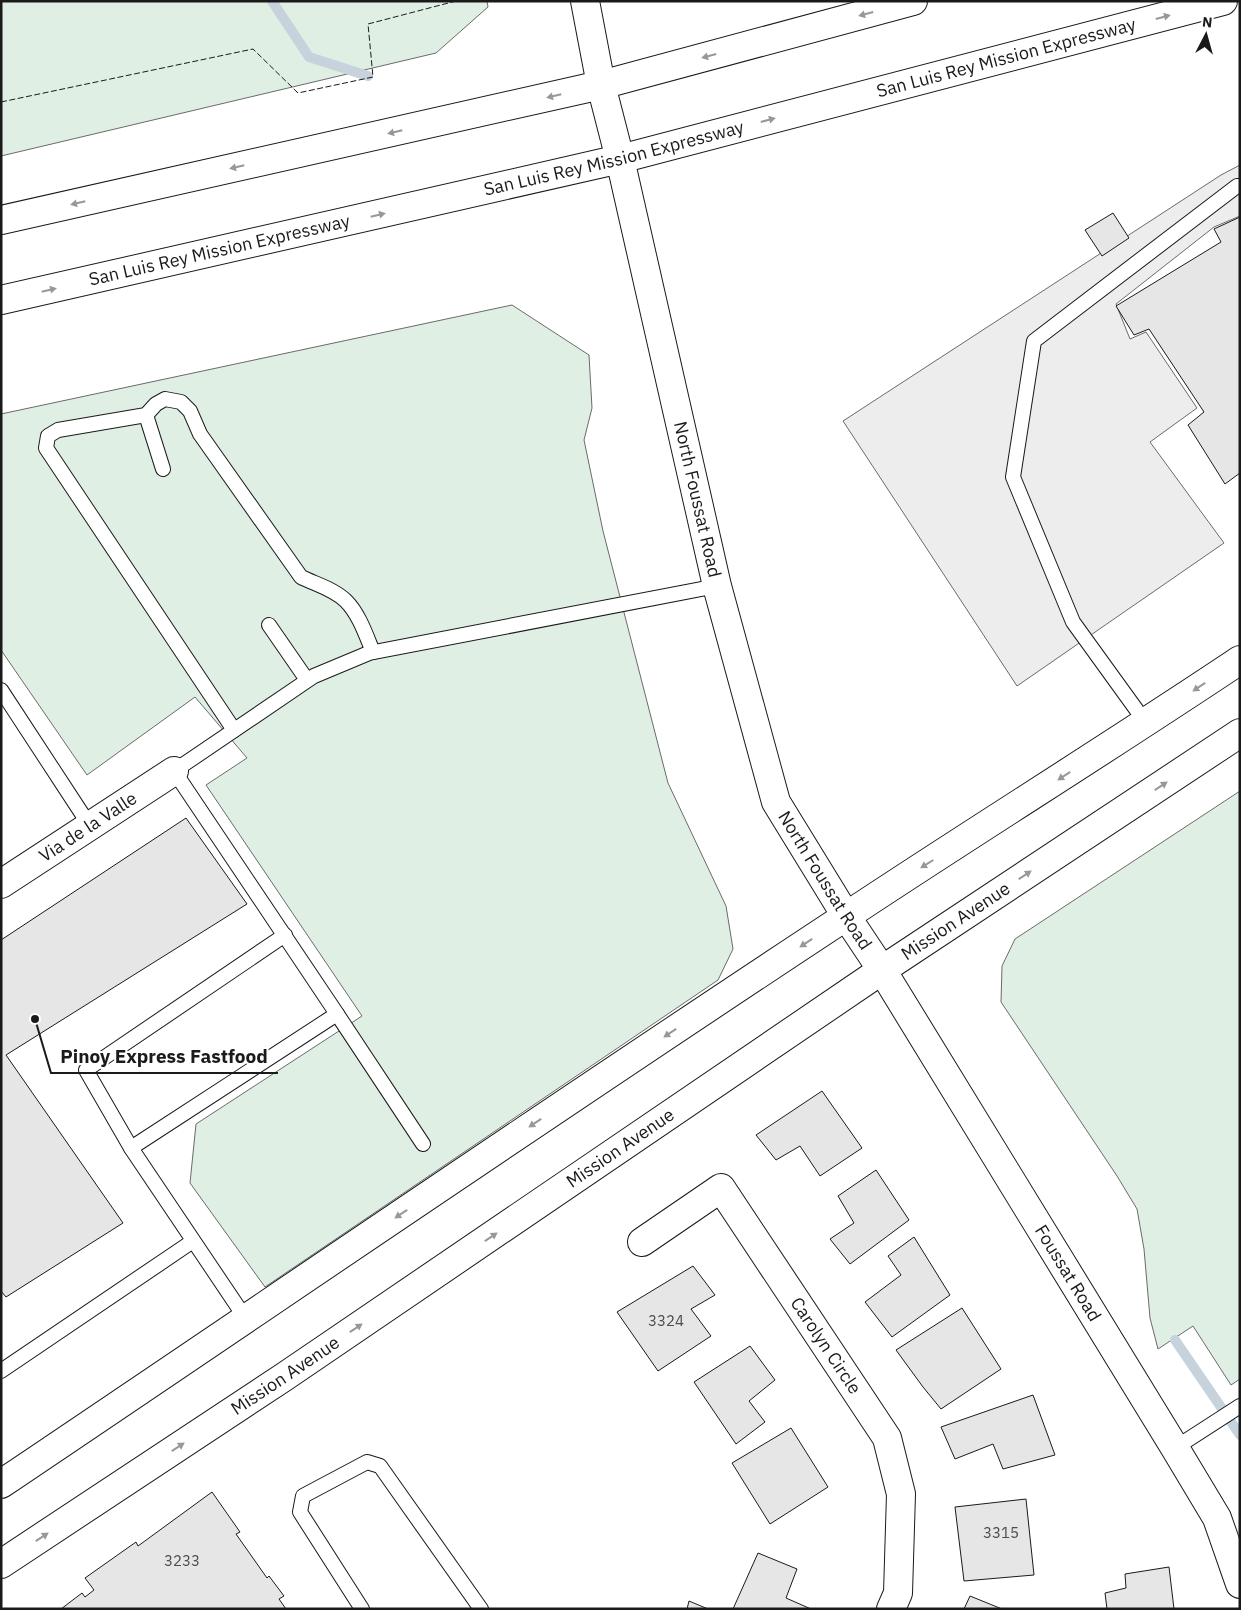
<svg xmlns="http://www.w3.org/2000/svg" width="1241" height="1610" viewBox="0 0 1241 1610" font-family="'IBM Plex Sans',sans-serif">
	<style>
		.green { fill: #e0efe3; stroke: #6a6a6a }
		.parking { fill: #ededed; stroke: #6a6a6a }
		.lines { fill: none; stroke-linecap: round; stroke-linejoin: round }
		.stream { stroke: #c6d2dc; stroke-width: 10 }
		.building { fill: #e6e6e6; stroke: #1a1a1a }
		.lane-casing { stroke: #1a1a1a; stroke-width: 16 }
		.street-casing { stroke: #1a1a1a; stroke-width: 30 }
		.secondary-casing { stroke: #1a1a1a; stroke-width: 30 }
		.primary-casing { stroke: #1a1a1a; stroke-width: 30 }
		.highway-casing { stroke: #1a1a1a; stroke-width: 30 }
		.lane { stroke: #fff; stroke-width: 14 }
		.street { stroke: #fff; stroke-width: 28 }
		.secondary { stroke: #fff; stroke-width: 28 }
		.primary { stroke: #fff; stroke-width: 28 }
		.highway { stroke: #fff; stroke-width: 28 }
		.fence { stroke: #1a1a1a; stroke-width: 1; stroke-dasharray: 6 2.5; stroke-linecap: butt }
		.oneway { fill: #989898 }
		.labels { text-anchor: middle; stroke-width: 4; stroke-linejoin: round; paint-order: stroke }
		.number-label { font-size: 15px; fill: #4d4d4d }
		.street-label { font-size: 18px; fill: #1a1a1a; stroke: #fff }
		.leader { fill: none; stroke: #1a1a1a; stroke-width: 2 }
		.callout-dot { fill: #1a1a1a; stroke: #fff; stroke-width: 2 }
		.callout-label { font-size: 19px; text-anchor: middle; font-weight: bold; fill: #1a1a1a; stroke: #fff; stroke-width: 4; stroke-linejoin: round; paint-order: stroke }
	</style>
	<rect width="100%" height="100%" fill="#fff"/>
	<g class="green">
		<polygon points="1,1 487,1 488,7 436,53 1,156"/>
		<polygon points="512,305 589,355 592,408 584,440 603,531 668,783 726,906 733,949 718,980 265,1287 190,1183 196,1124 362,1016 206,785 247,758 195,697 87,775 1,650 1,414"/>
		<polygon points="1240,791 1240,1379 1231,1385 1193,1326 1158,1349 1150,1318 1144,1249 1137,1209 1117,1176 1001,1002 1002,966 1015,939"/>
	</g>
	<polygon class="parking" points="1240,165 1240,216 1214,227 1116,304 1130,339 1146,332 1197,408 1150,442 1224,543 1017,686 843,421 1221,175"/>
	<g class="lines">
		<g class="stream">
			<polyline points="272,1 309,57 368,76"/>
			<polyline points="1175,1340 1240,1435"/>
		</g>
	</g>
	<g class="building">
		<polygon points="1113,213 1129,238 1102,256 1085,230"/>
		<polygon points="1240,217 1240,473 1225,484 1188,425 1204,412 1149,329 1134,335 1116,306 1221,242 1214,229"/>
		<polygon points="186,818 247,904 6,1055 123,1223 6,1297 1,1291 1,940"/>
		<polygon points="822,1091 862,1148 820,1176 800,1146 776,1160 756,1135"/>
		<polygon points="876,1170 909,1220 850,1264 830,1239 854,1223 838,1196"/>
		<polygon points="914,1237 950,1295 892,1337 865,1302 901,1275 888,1256"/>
		<polygon points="693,1266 715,1295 691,1309 711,1336 658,1371 617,1312"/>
		<polygon points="962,1308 1001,1369 941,1409 923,1387 896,1350"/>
		<polygon points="750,1346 775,1380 749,1401 765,1422 736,1444 694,1382"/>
		<polygon points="1033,1395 1055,1455 1003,1469 993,1444 955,1459 941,1427"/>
		<polygon points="791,1428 828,1487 770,1524 732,1463"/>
		<polygon points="212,1492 240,1532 236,1534 267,1578 269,1576 284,1596 279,1599 286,1609 61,1609 82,1593 85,1597 94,1590 85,1578 136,1542 138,1546"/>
		<polygon points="1026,1499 1034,1575 964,1581 955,1507"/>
		<polygon points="758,1553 797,1569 786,1598 811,1609 733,1609"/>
		<polygon points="1169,1567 1174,1609 1107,1609 1105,1593 1126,1588 1125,1574"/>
		<polygon points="970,1596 1002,1609 964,1609"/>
		<polygon points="689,1601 708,1609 687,1609"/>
	</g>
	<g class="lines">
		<defs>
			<g id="lane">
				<polyline points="146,415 163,469"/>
				<polyline points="269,625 307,680"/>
				<polyline points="1,690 90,826"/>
				<polyline points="1146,723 1073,622 1013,477 1034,341 1237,186 1240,186"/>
				<path d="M234 730 46 448 48 436 58 430 146 415 156 404 165 399 181 402 190 411 200 434 301 577C315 584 334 589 346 601 359 614 366 635 373 652"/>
				<polyline points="337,1014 423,1144"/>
				<polyline points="131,1148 86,1070 285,935"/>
				<polyline points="246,1319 131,1148 337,1014 174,771 314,676 369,653 717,586"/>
				<polyline points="1,1371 193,1241"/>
				<polyline points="1175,1448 1240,1406"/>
				<polyline points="362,1609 300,1512 303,1496 367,1462 380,1466 481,1609"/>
			</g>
			<g id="street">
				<path id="s1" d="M1 884 174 771"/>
				<path id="s2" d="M642 1242 721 1188 887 1438 901 1494 898 1593 891 1609"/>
			</g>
			<g id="secondary">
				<path id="s3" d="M585 1 601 85 620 159 717 586 776 802 846 916 882 970 1175 1448 1217 1518 1240 1584"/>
			</g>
			<g id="primary">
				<path d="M1 1484C282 1295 562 1103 845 917 976 830 1110 747 1240 660"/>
				<path id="s4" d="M1 1564 284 1377 882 970 1240 733"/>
			</g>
			<g id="highway">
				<polyline points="1,220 601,85 913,1"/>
				<path id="s5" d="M1 300 620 159 1223 1"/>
			</g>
		</defs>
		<use href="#lane" class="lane-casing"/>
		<use href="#street" class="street-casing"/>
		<use href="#secondary" class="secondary-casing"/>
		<use href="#primary" class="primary-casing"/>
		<use href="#highway" class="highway-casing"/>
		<use href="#lane" class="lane"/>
		<use href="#street" class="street"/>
		<use href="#secondary" class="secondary"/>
		<use href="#primary" class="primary"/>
		<use href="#highway" class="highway"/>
		<polyline class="fence" points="1,102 253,49 298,93 373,77 368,24 456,1"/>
	</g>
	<defs><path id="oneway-solid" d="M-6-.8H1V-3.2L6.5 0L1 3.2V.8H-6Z" transform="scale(1.25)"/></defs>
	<g class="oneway">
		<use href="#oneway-solid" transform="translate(866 14) rotate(165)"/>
		<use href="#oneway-solid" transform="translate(1163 17) rotate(-15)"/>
		<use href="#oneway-solid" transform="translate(709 56) rotate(165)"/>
		<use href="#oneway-solid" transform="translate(554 96) rotate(167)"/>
		<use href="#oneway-solid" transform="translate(768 120) rotate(-15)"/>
		<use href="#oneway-solid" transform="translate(395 132) rotate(167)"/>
		<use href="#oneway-solid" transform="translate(237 167) rotate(167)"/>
		<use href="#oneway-solid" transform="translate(78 203) rotate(167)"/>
		<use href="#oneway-solid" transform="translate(378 215) rotate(-13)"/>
		<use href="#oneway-solid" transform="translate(49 290) rotate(-13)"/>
		<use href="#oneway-solid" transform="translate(1199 687) rotate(146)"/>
		<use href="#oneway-solid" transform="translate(1064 776) rotate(147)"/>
		<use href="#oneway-solid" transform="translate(1161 786) rotate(-33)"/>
		<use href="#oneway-solid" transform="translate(927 864) rotate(148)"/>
		<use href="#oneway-solid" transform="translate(1025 875) rotate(-33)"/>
		<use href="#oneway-solid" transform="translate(806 943) rotate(146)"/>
		<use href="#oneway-solid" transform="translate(670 1033) rotate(146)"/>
		<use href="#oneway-solid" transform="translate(535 1123) rotate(146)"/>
		<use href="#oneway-solid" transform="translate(401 1214) rotate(146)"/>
		<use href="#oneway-solid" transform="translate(491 1237) rotate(-34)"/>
		<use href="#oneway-solid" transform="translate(356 1328) rotate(-34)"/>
		<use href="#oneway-solid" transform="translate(178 1447) rotate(-33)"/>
		<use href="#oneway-solid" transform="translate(42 1537) rotate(-33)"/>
	</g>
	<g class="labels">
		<g class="number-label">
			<text x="666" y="1326">3324</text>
			<text x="1001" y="1538">3315</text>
			<text x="182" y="1566">3233</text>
		</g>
		<g class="street-label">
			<text dy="6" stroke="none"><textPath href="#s5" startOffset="1034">San Luis Rey Mission Expressway</textPath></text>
			<text dy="6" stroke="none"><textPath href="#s5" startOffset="629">San Luis Rey Mission Expressway</textPath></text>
			<text dy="6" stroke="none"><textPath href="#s5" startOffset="224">San Luis Rey Mission Expressway</textPath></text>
			<text dy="6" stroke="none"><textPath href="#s3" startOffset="511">North Foussat Road</textPath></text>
			<text dy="6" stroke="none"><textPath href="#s1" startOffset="104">Via de la Valle</textPath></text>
			<text dy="6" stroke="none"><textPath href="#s3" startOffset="916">North Foussat Road</textPath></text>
			<text dy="6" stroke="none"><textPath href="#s4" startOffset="1151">Mission Avenue</textPath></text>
			<text dy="6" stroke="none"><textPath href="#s4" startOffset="746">Mission Avenue</textPath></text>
			<text dy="6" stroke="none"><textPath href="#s3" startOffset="1378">Foussat Road</textPath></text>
			<text dy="6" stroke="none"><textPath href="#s2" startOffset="285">Carolyn Circle</textPath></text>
			<text dy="6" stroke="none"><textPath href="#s4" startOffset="341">Mission Avenue</textPath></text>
		</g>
	</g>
	<path class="leader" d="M35 1019L51 1073H278"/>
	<circle class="callout-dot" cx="35" cy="1019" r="5"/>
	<g class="callout-label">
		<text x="164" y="1063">Pinoy Express Fastfood</text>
	</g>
	<rect width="1241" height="1610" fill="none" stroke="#1a1a1a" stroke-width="5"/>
	<g transform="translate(1206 35) rotate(6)" stroke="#ffffff" stroke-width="4" paint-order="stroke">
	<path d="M0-4L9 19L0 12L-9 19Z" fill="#1a1a1a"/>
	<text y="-8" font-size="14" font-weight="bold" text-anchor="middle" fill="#1a1a1a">N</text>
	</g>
</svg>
